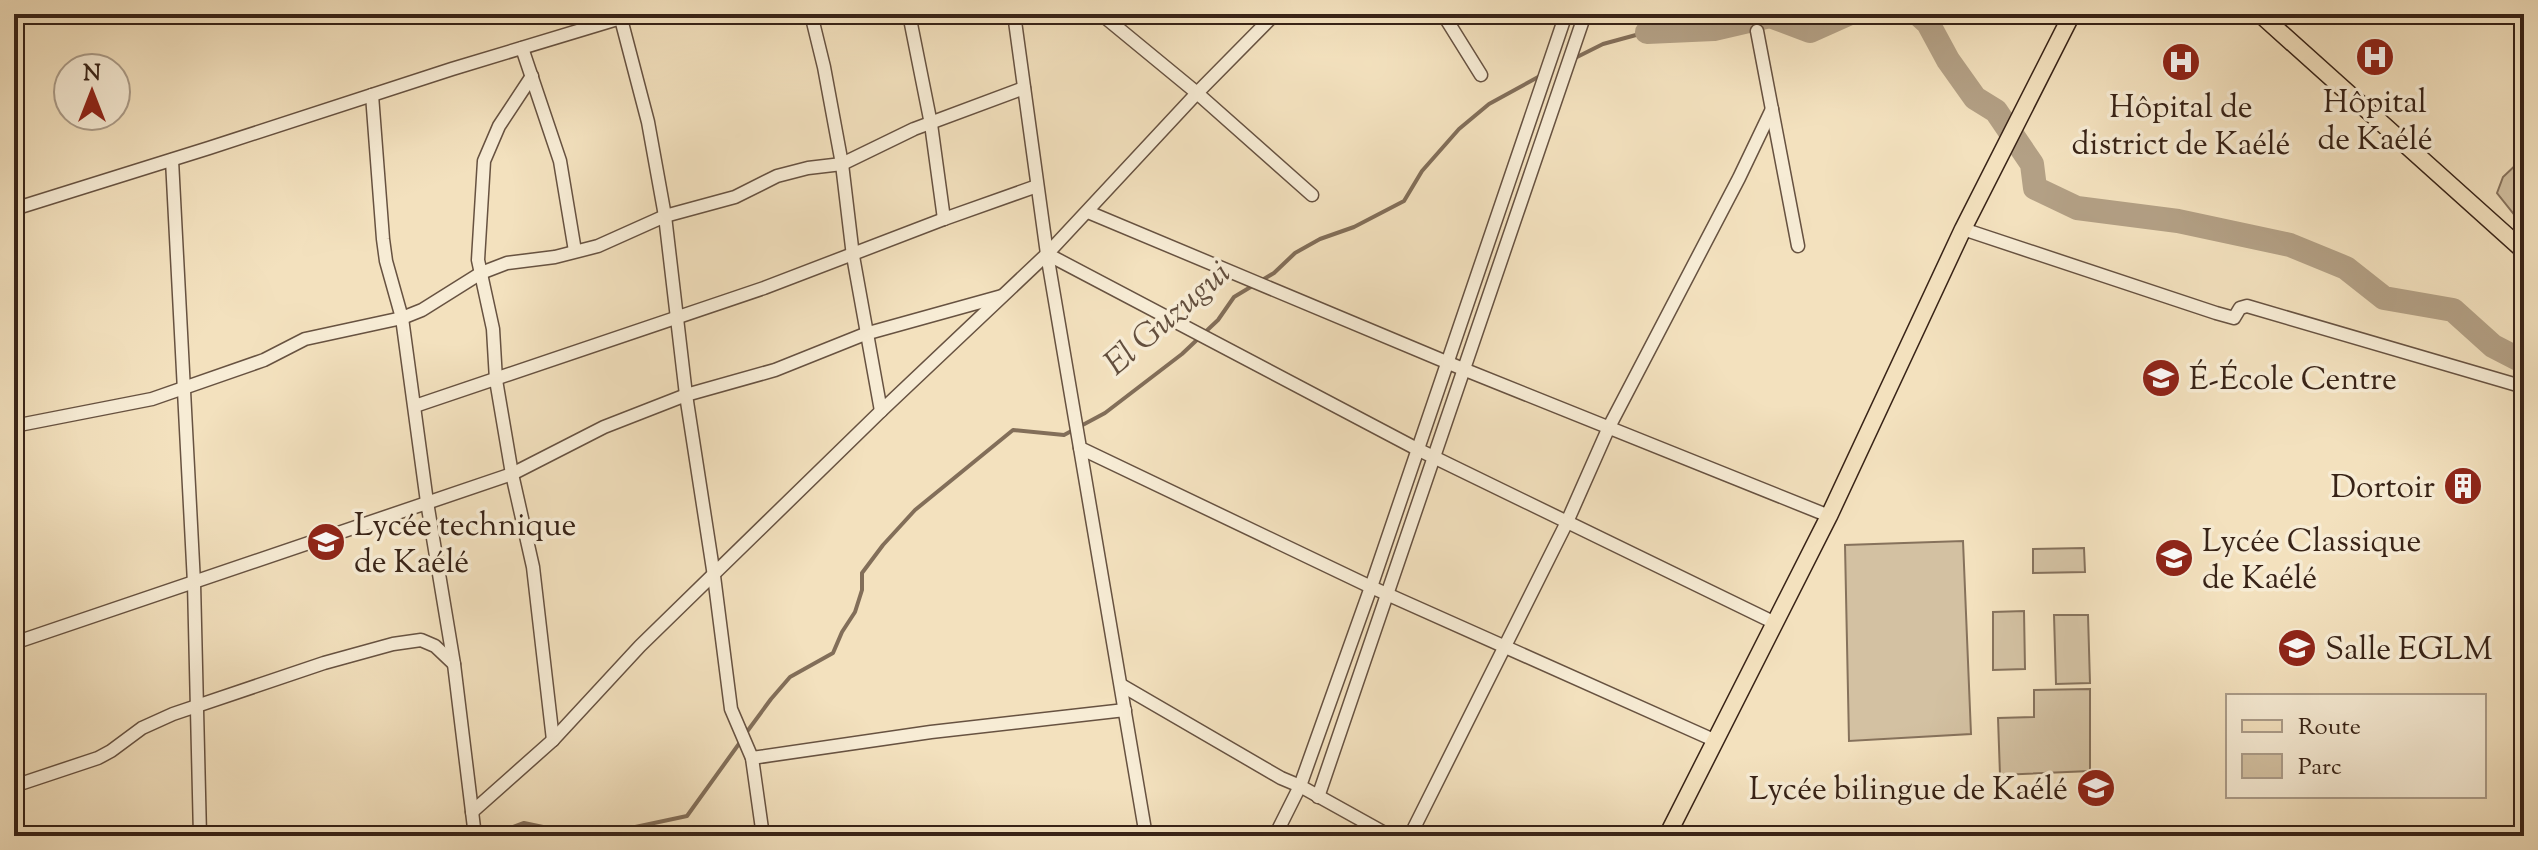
<svg xmlns="http://www.w3.org/2000/svg" width="2538" height="850" viewBox="0 0 2538 850" font-family="'Sorts Mill Goudy',serif">
	<style>
		.green { fill: #d3c1a2; stroke: #86725c; stroke-width: 2 }
		.lines { fill: none; stroke-linecap: round; stroke-linejoin: round }
		.stream { stroke: #826e59; stroke-width: 4 }
		.river { stroke: #b3a085; stroke-width: 24 }
		.minor-casing { stroke: #675241; stroke-width: 15 }
		.major-casing { stroke: #382317; stroke-width: 19 }
		.minor { stroke: #f7ecd5; stroke-width: 12 }
		.major { stroke: #f3e1be; stroke-width: 16 }
		.labels { text-anchor: middle; stroke-width: 7; stroke-linejoin: round; paint-order: stroke }
		.poi-label { font-size: 32px; fill: #382317; stroke: #f7ecd5; text-anchor: start }
		.water-label { font-size: 34px; font-style: italic; fill: #634f3e; stroke: #f7ecd5 }
	</style>
	<rect width="100%" height="100%" fill="#f3e1be"/>
	<filter id="stains"><feTurbulence type="fractalNoise" baseFrequency=".0025" numOctaves="4"/><feColorMatrix values="0 0 0 0 .2 0 0 0 0 .09 0 0 0 0 .02 0 0 0 .5 -.17"/></filter>
	<radialGradient id="worn" r=".72"><stop offset=".6" stop-color="#630" stop-opacity="0"/><stop offset="1" stop-color="#630" stop-opacity=".3"/></radialGradient>
	<g class="green">
		<polygon points="2521,160 2524,167 2524,227 2497,193 2503,177"/>
		<polygon points="1963,541 1971,734 1849,741 1845,545"/>
		<polygon points="2084,548 2085,572 2033,573 2033,549"/>
		<polygon points="2024,611 2025,669 1993,670 1993,612"/>
		<polygon points="2054,615 2088,615 2090,683 2056,684"/>
		<polygon points="2090,689 2090,771 2000,775 1998,718 2034,717 2034,690"/>
	</g>
	<g class="lines">
		<g class="stream">
			<polyline points="1573,59 1603,44 1647,32"/>
			<polyline points="746,733 771,699 790,677 833,653 842,632 855,612 862,590 862,573 883,545 915,510 1013,430 1064,435 1105,413 1182,354 1218,320 1234,297 1274,273 1295,253 1320,239 1354,227 1404,201 1422,171 1459,129 1489,104 1540,76"/>
			<polyline points="495,836 497,833 524,823 586,836"/>
			<polyline points="593,836 687,816 741,741"/>
		</g>
		<g class="river">
			<polyline points="1918,14 1928,23 1948,60 1975,98 1996,111 2032,164 2035,188 2077,208 2178,221 2290,245 2346,268 2384,298 2453,310 2493,346 2524,362"/>
			<polyline points="1647,32 1714,29 1770,16 1810,31 1848,14"/>
		</g>
		<defs>
			<g id="minor">
				<polyline points="811,14 824,67 842,164 853,256 881,411"/>
				<polyline points="909,14 931,124 944,219"/>
				<polyline points="1014,14 1047,254 1080,448 1371,587 1716,741"/>
				<polyline points="1101,14 1197,93 1312,195"/>
				<polyline points="1443,14 1481,75"/>
				<polyline points="621,19 648,122 665,216 686,395 714,576 731,709 752,758 763,836"/>
				<polyline points="1757,31 1798,246"/>
				<polyline points="522,48 560,161 575,251"/>
				<polyline points="532,76 499,126 484,161 478,260 493,329 496,380 512,474 533,567 553,740"/>
				<polyline points="372,95 383,239 386,261 402,318 427,502 454,664 475,836"/>
				<polyline points="172,160 194,583 200,836"/>
				<polyline points="14,209 209,148 452,69 634,14"/>
				<polyline points="1088,212 1463,369 1829,516"/>
				<polyline points="1963,229 2216,313 2234,318 2240,308 2247,306 2524,387"/>
				<polyline points="1047,254 1417,449 1775,623"/>
				<polyline points="415,406 764,288 944,219 1037,186"/>
				<polyline points="14,426 152,399 264,360 305,339 402,318 422,310 481,273 507,263 555,257 598,246 665,216 735,197 777,176 808,168 842,164 914,129 1024,88"/>
				<polyline points="1080,448 1146,836"/>
				<polyline points="14,643 512,474 604,427 686,395 775,370 865,334 1002,296"/>
				<polyline points="1121,685 1281,778 1300,786 1390,836"/>
				<polyline points="752,758 931,732 1125,710"/>
				<polyline points="14,786 98,758 111,751 142,728 173,714 324,663 393,644 421,640 435,646 454,664"/>
				<polyline points="1318,797 1585,14"/>
				<polyline points="472,812 553,740 640,646 881,411 1047,254 1197,93 1275,14"/>
				<polyline points="1275,836 1300,786 1371,587 1566,14"/>
				<polyline points="1410,836 1567,522 1609,427 1739,178 1772,109"/>
			</g>
			<g id="major">
				<polyline points="2260,14 2524,251"/>
				<polyline points="1667,836 1829,516 1963,229 2072,14"/>
			</g>
		</defs>
		<use href="#minor" class="minor-casing"/>
		<use href="#major" class="major-casing"/>
		<use href="#minor" class="minor"/>
		<use href="#major" class="major"/>
	</g>
	<defs>
		<symbol id="hospital-disc" viewBox="-11 -11 22 22"><circle r="9.5" fill="#8f2418" stroke="#f7ecd5"/><path d="M-5-5h3v3.5h4V-5h3V5h-3V1.5h-4V5h-3Z" fill="#fff"/></symbol>
		<symbol id="school-disc" viewBox="-11 -11 22 22"><circle r="9.5" fill="#8f2418" stroke="#f7ecd5"/><path d="M0-5L7-2L0 1L-7-2ZM-4 1L0 2.5L4 1V4Q0 6-4 4Z" fill="#fff"/></symbol>
		<symbol id="building-disc" viewBox="-11 -11 22 22"><circle r="9.5" fill="#8f2418" stroke="#f7ecd5"/><path d="M-4-6H4V6H1V3H-1V6H-4ZM-2.5-4.3h1.7v1.8h-1.7ZM.8-4.3h1.7v1.8H.8ZM-2.5-1h1.7V.8h-1.7ZM.8-1h1.7V.8H.8Z" fill="#fff"/></symbol>
		<symbol id="university-disc" viewBox="-11 -11 22 22"><circle r="9.5" fill="#8f2418" stroke="#f7ecd5"/><path d="M0-5L7-2L0 1L-7-2ZM-4 1L0 2.5L4 1V4Q0 6-4 4Z" fill="#fff"/></symbol>
	</defs>
	<g fill-rule="evenodd">
		<use href="#hospital-disc" x="2353" y="35" width="44" height="44"/>
		<use href="#hospital-disc" x="2159" y="40" width="44" height="44"/>
		<use href="#school-disc" x="2139" y="356" width="44" height="44"/>
		<use href="#building-disc" x="2441" y="464" width="44" height="44"/>
		<use href="#university-disc" x="304" y="520" width="44" height="44"/>
		<use href="#university-disc" x="2152" y="536" width="44" height="44"/>
		<use href="#school-disc" x="2275" y="626" width="44" height="44"/>
		<use href="#university-disc" x="2074" y="766" width="44" height="44"/>
	</g>
	<g class="labels">
		<g class="poi-label">
			<text x="2375" y="112" text-anchor="middle">Hôpital<tspan x="2375" dy="37">de Kaélé</tspan></text>
			<text x="2181" y="117" text-anchor="middle">Hôpital de<tspan x="2181" dy="37">district de Kaélé</tspan></text>
			<text x="2189" y="389">É-École Centre</text>
			<text x="2435" y="497" text-anchor="end">Dortoir</text>
			<text x="354" y="535">Lycée technique<tspan x="354" dy="37">de Kaélé</tspan></text>
			<text x="2202" y="551">Lycée Classique<tspan x="2202" dy="37">de Kaélé</tspan></text>
			<text x="2325" y="659">Salle EGLM</text>
			<text x="2068" y="799" text-anchor="end">Lycée bilingue de Kaélé</text>
		</g>
		<g class="water-label">
			<text transform="translate(1166 317) rotate(-41)" y="12">El Guzugui</text>
		</g>
	</g>
	<rect width="2538" height="850" fill="none" stroke="#f3e1be" stroke-width="48"/>
	<rect x="16" y="16" width="2506" height="818" fill="none" stroke="#382317" stroke-width="4"/>
	<rect x="24" y="24" width="2490" height="802" fill="none" stroke="#382317" stroke-width="2"/>
	<rect x="2226" y="694" width="260" height="104" fill="#f7ecd5" stroke="#ab9c89" stroke-width="2"/>
	<rect x="2242" y="720" width="40" height="12" fill="#f3e1be" stroke="#ab9c89" stroke-width="2"/>
	<text x="2298" y="734" font-size="24" fill="#382317">Route</text>
	<rect x="2242" y="754" width="40" height="24" fill="#d3c1a2" stroke="#ab9c89" stroke-width="2"/>
	<text x="2298" y="774" font-size="24" fill="#382317">Parc</text>
	<g transform="translate(92 92)"><circle r="38" fill="#f7ecd5" stroke="#ab9c89" stroke-width="2"/>
	<path d="M0-6L14 30L0 20L-14 30Z" fill="#8f2418"/>
	<text y="-12" font-size="22" font-weight="bold" text-anchor="middle" fill="#382317">N</text>
	</g>
	<rect width="100%" height="100%" filter="url(#stains)"/>
	<rect width="100%" height="100%" fill="url(#worn)"/>
</svg>
